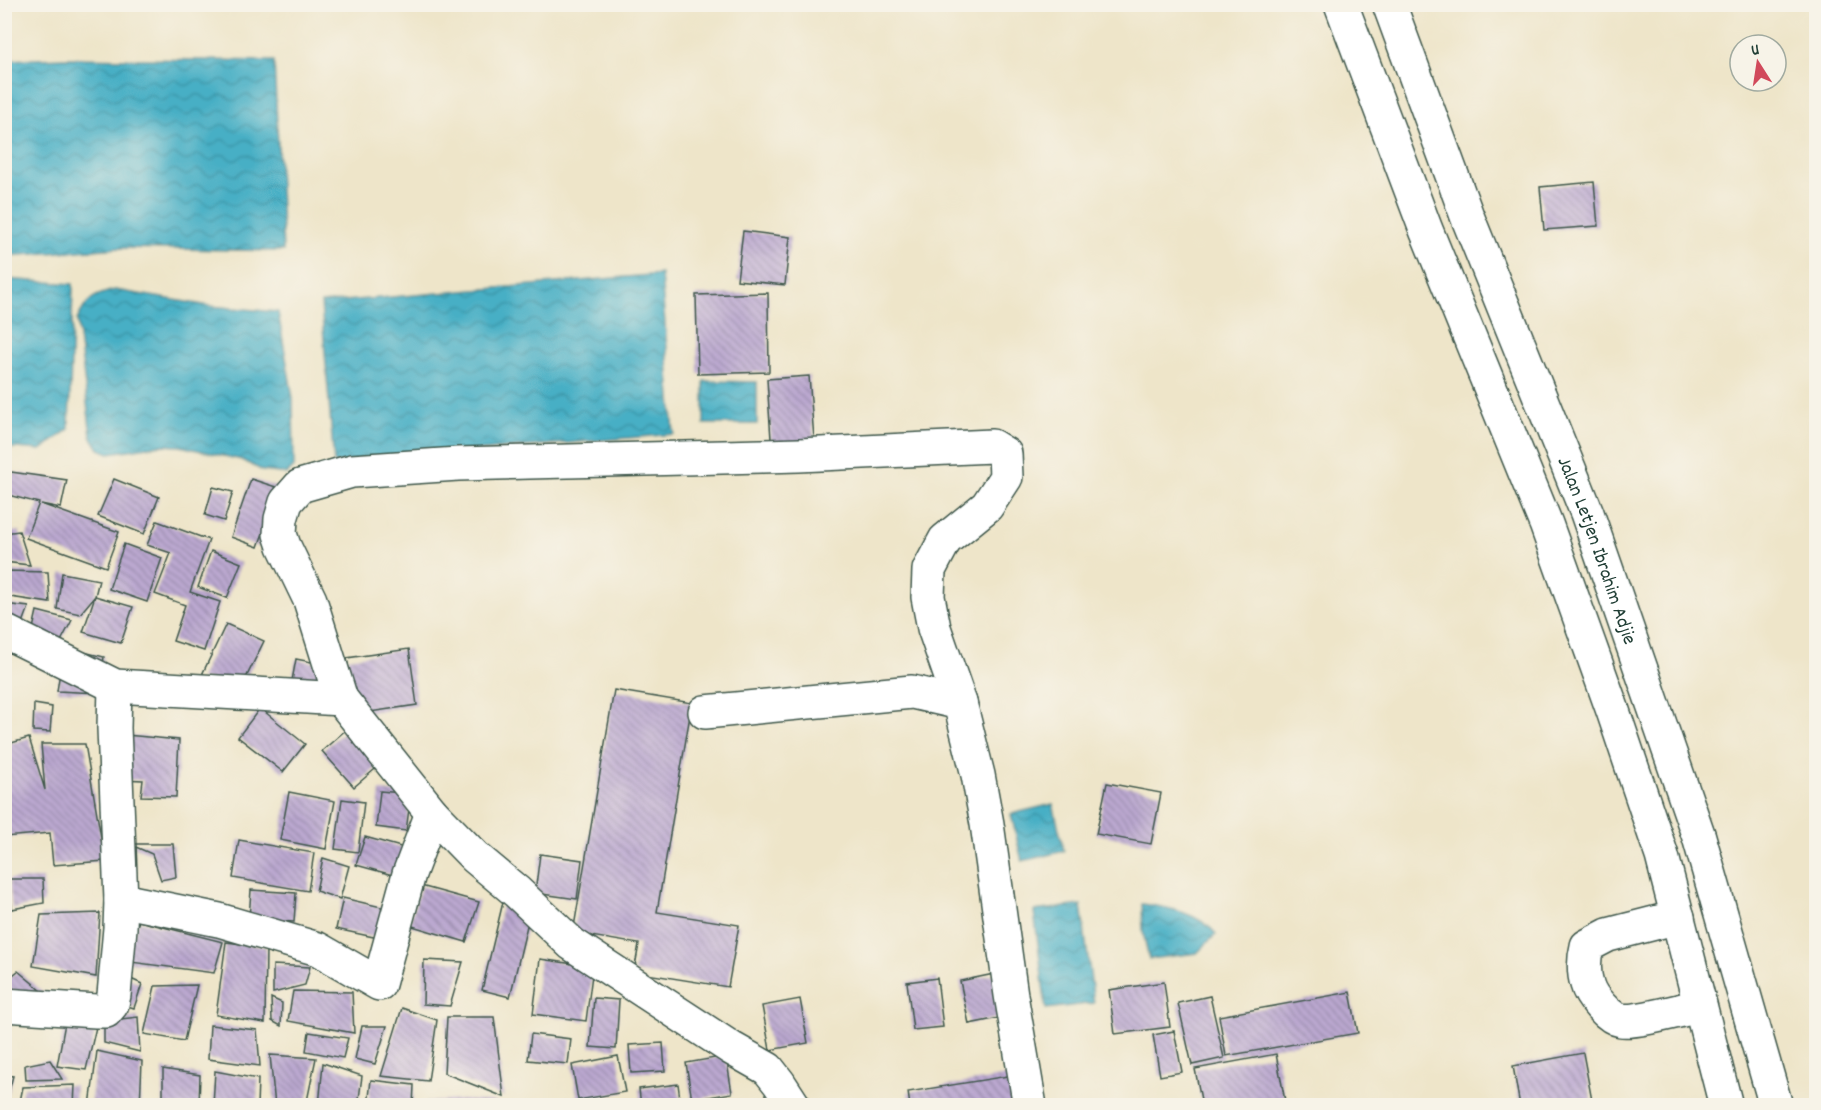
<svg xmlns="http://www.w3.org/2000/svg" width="1821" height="1110" viewBox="0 0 1821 1110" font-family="Dekko,sans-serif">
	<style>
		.water { fill: url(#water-waves); stroke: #32767c; stroke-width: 1.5 }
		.building { fill: url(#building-back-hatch) }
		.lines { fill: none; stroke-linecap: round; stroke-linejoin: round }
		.minor-casing { stroke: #3e564a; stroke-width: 36 }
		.minor { stroke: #fff; stroke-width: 33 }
		.labels { text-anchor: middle; stroke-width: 4.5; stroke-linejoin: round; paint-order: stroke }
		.street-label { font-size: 20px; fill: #1f3d34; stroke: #f7f3e8 }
	</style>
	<defs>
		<pattern id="water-waves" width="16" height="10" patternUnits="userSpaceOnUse" patternTransform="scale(1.5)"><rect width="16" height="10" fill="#46afc5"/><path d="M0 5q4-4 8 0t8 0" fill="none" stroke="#3a90a1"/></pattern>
		<pattern id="building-back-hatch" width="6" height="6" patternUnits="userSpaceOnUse" patternTransform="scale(1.5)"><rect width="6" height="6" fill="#bba8d0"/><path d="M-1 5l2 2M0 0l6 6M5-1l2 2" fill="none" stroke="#978aaa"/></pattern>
	</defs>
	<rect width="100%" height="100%" fill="#f7f3e8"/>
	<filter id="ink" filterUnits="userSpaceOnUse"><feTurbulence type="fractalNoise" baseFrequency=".0167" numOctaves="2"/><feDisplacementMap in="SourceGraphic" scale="12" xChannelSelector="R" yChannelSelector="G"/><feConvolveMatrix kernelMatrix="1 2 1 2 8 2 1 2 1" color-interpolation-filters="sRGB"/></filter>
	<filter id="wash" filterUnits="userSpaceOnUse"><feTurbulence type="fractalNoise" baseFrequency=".008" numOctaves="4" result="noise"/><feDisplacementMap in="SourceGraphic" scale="24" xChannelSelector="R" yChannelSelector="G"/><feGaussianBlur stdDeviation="1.35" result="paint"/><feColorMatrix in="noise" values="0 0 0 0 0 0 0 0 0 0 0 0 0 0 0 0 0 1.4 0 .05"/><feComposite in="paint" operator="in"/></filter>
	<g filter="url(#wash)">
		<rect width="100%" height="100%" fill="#eee5c9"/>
		<g class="water">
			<polygon points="67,58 274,61 283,251 120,248 5,256 5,60"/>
			<polygon points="661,274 674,434 334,463 321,303"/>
			<polygon points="5,279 73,284 69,429 41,450 5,447"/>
			<path d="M115 290 210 306 278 312 293 398 294 467 287 474 263 471 242 460 180 446 161 445 109 453 99 449 91 436 77 320C87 299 93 295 115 290Z"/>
			<polygon points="704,381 757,382 757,424 704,424"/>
			<polygon points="1053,804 1064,851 1022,861 1011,814"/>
			<path d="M1142 904C1168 907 1199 913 1216 934L1197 953 1149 959 1143 932Z"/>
			<polygon points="1081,905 1094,1003 1046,1009 1034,911"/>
		</g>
		<g id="blocks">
			<g class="building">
				<polygon points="1594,182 1598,226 1544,230 1540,187"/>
				<polygon points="743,231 790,237 785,285 737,280"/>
				<polygon points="768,293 769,372 698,374 696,295"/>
				<polygon points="809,376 815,451 772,454 767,379"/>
				<polygon points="4,471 67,480 61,508 41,504 119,532 106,567 26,538 39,503 4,494"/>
				<polygon points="114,479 159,497 144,534 98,516"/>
				<polygon points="251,479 279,488 258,547 231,537"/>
				<polygon points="213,487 233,492 224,521 205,515"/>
				<polygon points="157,521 209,540 190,592 220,602 204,651 173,641 185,605 155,594 171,553 147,545"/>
				<polygon points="19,531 30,565 4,562 4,533"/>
				<polygon points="124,544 162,558 147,602 109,589"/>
				<polygon points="211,551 241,563 227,598 198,587"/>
				<polygon points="4,571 48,572 50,603 4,596"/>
				<polygon points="62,573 99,580 95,596 133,607 121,643 83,632 95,596 80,614 57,609"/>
				<polygon points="4,604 29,607 23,623 4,618"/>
				<polygon points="37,611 72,620 58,647 32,633"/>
				<polygon points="226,624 264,641 243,684 200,679"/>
				<polygon points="64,647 104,657 98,693 57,691"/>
				<polygon points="409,649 417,705 356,714 347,658"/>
				<polygon points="296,659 327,665 321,692 291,686"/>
				<polygon points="614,690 692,703 657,912 739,925 728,987 634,972 639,944 573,933"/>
				<polygon points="34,704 52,707 50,732 33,731"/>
				<polygon points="260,708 305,744 283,772 238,737"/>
				<polygon points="349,727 381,764 354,787 322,751"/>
				<polygon points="126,735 179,740 176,797 141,796 143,780 121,779"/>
				<polygon points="29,738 45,790 41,744 85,744 105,861 53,865 50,833 4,837 4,745"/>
				<polygon points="1107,783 1161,793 1151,844 1096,834"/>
				<polygon points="380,791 411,794 406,831 376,827"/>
				<polygon points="289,792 335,801 326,849 280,840"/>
				<polygon points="342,799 364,802 358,852 335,849"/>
				<polygon points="365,837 408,849 400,877 356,865"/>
				<polygon points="239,840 314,853 308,891 233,878"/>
				<polygon points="129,844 173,844 176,877 161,880 152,854"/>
				<polygon points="540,854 582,860 577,899 535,893"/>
				<polygon points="323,858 349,866 340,899 316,891"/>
				<polygon points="9,879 43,879 44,903 12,909"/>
				<polygon points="421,886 479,902 466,942 409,925"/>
				<polygon points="251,890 296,893 294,922 249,919"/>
				<polygon points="343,898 390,909 383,939 336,929"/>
				<polygon points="503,902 531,909 510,997 482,990"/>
				<polygon points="100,913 96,977 33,966 41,915"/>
				<polygon points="139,921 223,942 214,973 123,961"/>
				<polygon points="226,942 266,947 265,1023 216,1015"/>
				<polygon points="540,959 593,967 586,1021 533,1014"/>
				<polygon points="424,960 463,962 450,1006 423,1004"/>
				<polygon points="273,965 310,967 305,985 273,993"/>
				<polygon points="18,971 48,996 4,990 4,982"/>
				<polygon points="999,973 1009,1016 969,1024 960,981"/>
				<polygon points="122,975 142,984 134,1008 121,1004"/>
				<polygon points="937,978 943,1027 913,1030 907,982"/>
				<polygon points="1164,982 1170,1027 1115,1034 1109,990"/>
				<polygon points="197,985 184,1041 144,1034 155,986"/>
				<polygon points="293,991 352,992 354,1033 288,1021"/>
				<polygon points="1350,992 1358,1033 1226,1056 1219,1016"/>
				<polygon points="1210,996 1224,1058 1192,1065 1178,1003"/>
				<polygon points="271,998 282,1003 281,1026 272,1021"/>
				<polygon points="594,998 619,1000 616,1049 590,1047"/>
				<polygon points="800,999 808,1043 770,1050 762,1006"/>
				<polygon points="402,1008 437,1020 428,1081 381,1076"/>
				<polygon points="138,1017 140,1052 104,1043 104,1021"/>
				<polygon points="447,1017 494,1017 504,1097 444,1073"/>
				<polygon points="65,1023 96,1027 86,1070 57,1066"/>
				<polygon points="210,1025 257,1030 260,1066 208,1059"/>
				<polygon points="362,1026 387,1026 375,1064 355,1059"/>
				<polygon points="1174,1031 1182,1072 1160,1076 1153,1035"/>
				<polygon points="309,1032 348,1038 343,1058 306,1051"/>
				<polygon points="531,1034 571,1039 568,1064 528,1060"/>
				<polygon points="663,1043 665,1071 631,1073 629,1045"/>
				<polygon points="97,1051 142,1061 140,1106 90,1106"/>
				<polygon points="1583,1053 1593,1106 1520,1106 1513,1066"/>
				<polygon points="1276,1054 1286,1106 1214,1106 1213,1102 1202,1105 1195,1069"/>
				<polygon points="270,1055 316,1058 306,1106 275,1106"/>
				<polygon points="618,1056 625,1092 578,1100 572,1065"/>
				<polygon points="726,1056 732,1093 692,1100 686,1063"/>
				<polygon points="50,1060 62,1079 26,1080 25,1065"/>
				<polygon points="323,1063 362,1076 358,1106 319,1106"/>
				<polygon points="163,1069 200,1075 199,1106 163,1106"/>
				<polygon points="215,1071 258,1079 257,1106 213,1106"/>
				<polygon points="4,1075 13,1076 5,1106 4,1106"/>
				<polygon points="1014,1075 1019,1106 910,1106 908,1092"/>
				<polygon points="371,1080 414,1085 413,1106 368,1106"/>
				<polygon points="678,1084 681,1106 641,1106 639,1089"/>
				<polygon points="75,1085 74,1106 19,1106 23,1087"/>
				<polygon points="463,1100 497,1102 498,1106 425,1106 425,1102"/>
			</g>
		</g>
	</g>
	<g filter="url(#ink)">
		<use href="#blocks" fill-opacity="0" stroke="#3e564a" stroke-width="1.5"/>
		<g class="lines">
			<defs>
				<g id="minor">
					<polyline points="1341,4 1426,230 1546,524 1613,711 1662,856 1726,1106"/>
					<path id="s1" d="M1389 4 1467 216 1587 513 1699 837 1776 1106"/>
					<polyline points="4,631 115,686 341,699"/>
					<polyline points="705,712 912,692 960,703 978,775 987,824 1011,995 1030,1106"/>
					<polyline points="121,900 219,920 318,949 379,984 409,874 432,813"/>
					<path d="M1678 917 1608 935 1587 946C1584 958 1583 971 1587 984 1590 996 1608 1018 1621 1020 1635 1023 1684 1009 1700 1006"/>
					<polyline points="4,1005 96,1011 106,1011 112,1004 114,995 120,928 121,900 114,728 115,686"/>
					<polyline points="794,1106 779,1083 768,1069 731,1048 572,944 517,892 475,857 432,813 341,699 310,600 284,546 280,534 281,519 286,502 300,486 352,471 458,464 799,455 992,446 1005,454 1006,477 987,506 945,540 929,570 928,597 934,628 960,703"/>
				</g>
			</defs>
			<use href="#minor" class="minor-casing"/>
			<use href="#minor" class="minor"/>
		</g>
	</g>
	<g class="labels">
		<g class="street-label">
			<text dy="7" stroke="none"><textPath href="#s1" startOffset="585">Jalan Letjen Ibrahim Adjie</textPath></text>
		</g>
	</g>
	<rect width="1821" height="1110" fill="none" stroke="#f7f3e8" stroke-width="24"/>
	<g transform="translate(1758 63) rotate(348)"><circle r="28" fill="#f7f3e8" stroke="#a1aaa0" stroke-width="1.5"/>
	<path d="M0-4.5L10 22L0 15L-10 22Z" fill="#d1495b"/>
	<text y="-9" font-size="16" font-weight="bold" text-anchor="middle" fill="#1f3d34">U</text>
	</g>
</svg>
